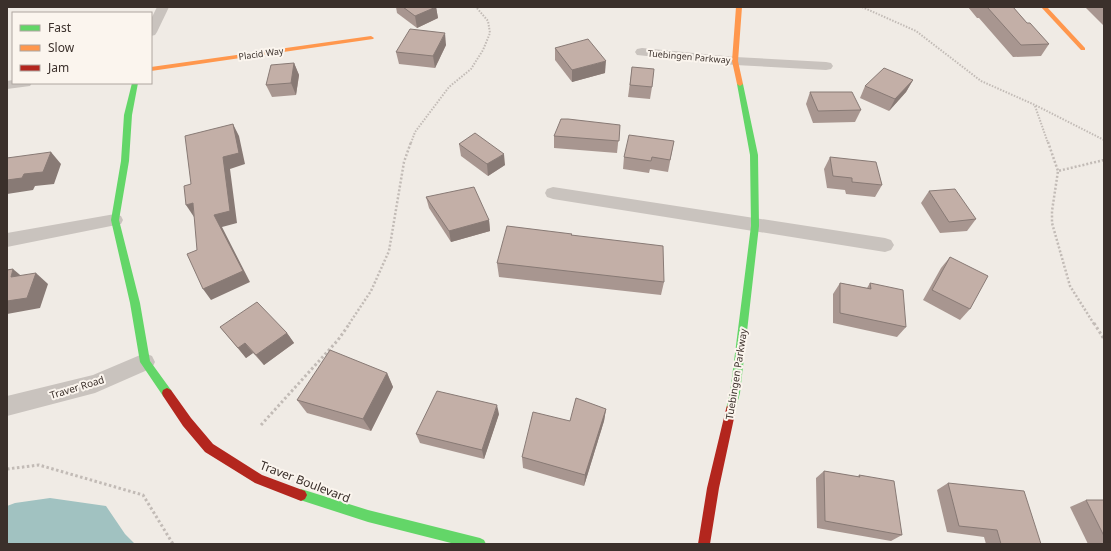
<svg xmlns="http://www.w3.org/2000/svg" width="1111" height="551" viewBox="0 0 1111 551" font-family="'Noto Sans',sans-serif">
	<style>
		.water { fill: #a1c2c1 }
		.lines { fill: none; stroke-linecap: round; stroke-linejoin: round }
		.path-far2 { stroke: #c2bbb6; stroke-width: 2; stroke-dasharray: 1.5 1.5; stroke-linecap: butt }
		.path-far1 { stroke: #c2bbb6; stroke-width: 2.5; stroke-dasharray: 2 2; stroke-linecap: butt }
		.path { stroke: #c2bbb6; stroke-width: 3; stroke-dasharray: 2.5 2.5; stroke-linecap: butt }
		.street { fill: #c9c3be; fill-rule: evenodd }
		.fast { fill: #63d668; fill-rule: evenodd }
		.slow { fill: #ff974d; fill-rule: evenodd }
		.jam { fill: #b3261e; fill-rule: evenodd }
		.wall { fill: #a89690 }
		.shaded-wall { fill: #887a75 }
		.building { fill: #c3afa7; stroke: #887a75 }
		.labels { text-anchor: middle; stroke-width: 4; stroke-linejoin: round; paint-order: stroke }
		.far-street-label { font-size: 9px; fill: #3b302b; stroke: #fbf5ee }
		.street-label { font-size: 10px; fill: #3b302b; stroke: #fbf5ee }
		.near-street-label { font-size: 12px; fill: #3b302b; stroke: #fbf5ee }
	</style>
	<rect width="100%" height="100%" fill="#f0ebe5"/>
	<polygon class="water" points="50,498 106,506 125,534 135,544 7,544 7,506 15,503"/>
	<g class="lines">
		<g class="path-far2">
			<polyline points="862,7 916,31 981,81 1035,105 1104,140"/>
			<polyline points="1035,106 1048,143"/>
			<polyline points="411,143 415,132 449,87 471,69 483,50 490,33 488,21 476,7"/>
		</g>
		<g class="path-far1">
			<polyline points="1048,142 1058,171"/>
			<polyline points="349,324 371,291 389,251 404,162 411,142"/>
			<polyline points="1094,324 1070,286 1052,223 1052,211 1058,171 1104,160"/>
		</g>
		<g class="path">
			<polyline points="1094,323 1104,339"/>
			<polyline points="261,425 338,340 350,323"/>
			<polyline points="7,469 39,465 143,495 173,544"/>
		</g>
		<g class="street">
			<polygon points="157,7 169,7 157,32 155,35 151,36 151,19"/>
			<polygon points="642,48 735,57 826,62 831,63 833,66 831,69 826,70 735,65 637,55 635,52 637,49"/>
			<polygon points="13,80 13,83 32,83 30,86 7,89 7,81"/>
			<polygon points="553,187 885,238 891,240 894,245 891,250 885,252 553,199 547,197 545,193 547,189"/>
			<polygon points="115,214 121,216 123,220 121,224 7,247 7,233"/>
			<polygon points="145,353 152,356 155,362 152,368 95,393 7,416 7,396 93,375"/>
		</g>
		<g class="fast">
			<polygon points="740,82 743,84 758,155 759,226 740,393 735,412 731,414 727,412 726,409 730,393 751,226 750,155 737,84"/>
			<polygon points="132,83 138,83 132,115 129,161 119,220 140,303 150,361 171,390 172,393 171,396 167,398 163,396 140,362 130,303 111,220 121,161 124,115"/>
			<polygon points="301,489 368,510 480,538 484,540 486,544 455,544 368,522 297,499 295,495 297,491"/>
		</g>
		<g class="slow">
			<polygon points="736,7 742,7 738,61 743,84 740,86 737,84 732,61"/>
			<polygon points="1041,7 1047,7 1085,48 1085,50 1081,50"/>
			<polygon points="371,36 374,38 373,39 151,71 151,67"/>
		</g>
		<g class="jam">
			<polygon points="167,388 171,390 191,418 213,444 262,475 305,491 307,495 305,499 301,501 255,483 205,452 183,426 163,396 162,393 163,390"/>
			<polygon points="731,404 735,406 736,409 719,488 710,544 698,544 707,488 726,409 727,406"/>
		</g>
	</g>
	<g class="wall">
		<polygon points="396,7 436,7 438,18 417,28 397,13"/>
		<polygon points="968,7 1013,7 1027,23 1049,44 1041,56 1013,57 979,18 977,18"/>
		<polygon points="1085,7 1104,7 1104,26"/>
		<polygon points="446,45 435,68 399,64 396,52"/>
		<polygon points="555,48 605,73 572,82 555,60"/>
		<polygon points="294,63 299,75 296,95 272,97 266,85"/>
		<polygon points="632,67 652,87 650,99 628,97"/>
		<polygon points="913,80 906,92 889,111 860,98 865,86"/>
		<polygon points="810,92 861,110 855,122 813,123 806,104"/>
		<polygon points="620,125 617,153 554,148 554,136"/>
		<polygon points="674,141 668,172 650,169 649,173 623,169 624,157"/>
		<polygon points="459,144 505,165 488,176 461,156"/>
		<polygon points="830,157 882,185 875,197 846,194 845,190 827,188 824,169"/>
		<polygon points="929,191 976,219 967,231 940,233 921,203"/>
		<polygon points="426,197 489,220 490,231 451,242 429,208"/>
		<polygon points="572,235 664,282 661,295 499,277 497,263"/>
		<polygon points="950,257 970,309 960,320 923,300 941,268"/>
		<polygon points="840,283 867,288 870,283 906,327 897,337 833,323 833,294"/>
		<polygon points="220,327 287,333 294,343 264,365 253,353 246,358"/>
		<polygon points="387,373 393,387 371,431 307,413 297,400"/>
		<polygon points="606,409 604,421 584,486 523,468 522,457 570,421"/>
		<polygon points="499,414 484,459 420,443 416,434"/>
		<polygon points="824,471 858,477 859,475 902,535 891,541 817,528 816,478"/>
		<polygon points="948,483 1041,544 986,544 984,537 947,532 937,490"/>
		<polygon points="1086,500 1104,500 1104,544 1088,544 1070,507"/>
	</g>
	<g class="shaded-wall">
		<polygon points="436,7 438,18 417,28 415,16"/>
		<polygon points="445,33 446,45 435,68 433,56"/>
		<polygon points="606,61 605,73 572,82 572,70"/>
		<polygon points="294,63 299,75 296,95 291,83"/>
		<polygon points="913,80 906,92 889,111 895,99"/>
		<polygon points="233,124 239,136 245,164 230,169 237,223 222,227 250,282 211,300 203,289 223,157"/>
		<polygon points="51,152 61,164 54,184 35,186 33,190 7,194 7,180"/>
		<polygon points="504,154 505,165 488,176 487,164"/>
		<polygon points="193,203 194,217 186,205"/>
		<polygon points="489,220 490,231 451,242 449,231"/>
		<polygon points="13,269 26,280 11,277"/>
		<polygon points="36,273 48,284 40,308 7,314 7,301"/>
		<polygon points="287,333 294,343 264,365 256,355"/>
		<polygon points="245,343 253,353 246,358 238,348"/>
		<polygon points="387,373 393,387 371,431 363,419"/>
		<polygon points="497,405 499,414 484,459 482,450"/>
		<polygon points="606,409 604,421 584,486 585,475"/>
	</g>
	<g class="building">
		<polygon points="403,7 436,7 415,16"/>
		<polygon points="987,7 1013,7 1027,23 1030,23 1049,44 1021,45"/>
		<polygon points="410,29 445,33 433,56 396,52"/>
		<polygon points="588,39 606,61 572,70 555,48"/>
		<polygon points="294,63 291,83 266,85 271,65"/>
		<polygon points="632,67 654,69 652,87 630,85"/>
		<polygon points="884,68 913,80 895,99 865,86"/>
		<polygon points="810,92 852,92 861,110 818,111"/>
		<polygon points="561,119 568,119 620,125 619,141 554,136"/>
		<polygon points="233,124 239,153 223,157 230,211 214,215 243,271 203,289 187,254 197,250 193,203 186,205 184,186 191,184 185,136"/>
		<polygon points="475,133 504,154 487,164 459,144"/>
		<polygon points="629,135 674,141 670,160 652,157 651,161 624,157"/>
		<polygon points="51,152 43,172 24,174 22,178 7,180 7,158"/>
		<polygon points="830,157 876,162 882,185 852,182 852,178 833,176"/>
		<polygon points="474,187 489,220 449,231 426,197"/>
		<polygon points="955,189 976,219 949,222 929,191"/>
		<polygon points="507,226 572,234 571,235 663,246 664,282 497,263"/>
		<polygon points="950,257 988,276 970,309 932,290"/>
		<polygon points="13,269 11,277 36,273 27,298 7,301 7,270"/>
		<polygon points="840,283 871,289 870,283 903,290 906,327 840,313"/>
		<polygon points="257,302 287,333 256,355 245,343 238,348 220,327"/>
		<polygon points="330,350 387,373 363,419 297,400"/>
		<polygon points="437,391 497,405 482,450 416,434"/>
		<polygon points="576,398 606,409 585,475 522,457 533,412 570,421"/>
		<polygon points="824,471 860,477 859,475 894,481 902,535 825,521"/>
		<polygon points="948,483 1024,491 1041,544 1001,544 997,530 959,526"/>
		<polygon points="1086,500 1104,500 1104,536"/>
	</g>
	<g class="labels">
		<g class="far-street-label">
			<text transform="translate(261 54) rotate(-8)" y="3">Placid Way</text>
			<text transform="translate(689 57) rotate(5)" y="3">Tuebingen Parkway</text>
		</g>
		<g class="street-label">
			<text transform="translate(736 374) rotate(-81)" y="4">Tuebingen Parkway</text>
			<text transform="translate(77 387) rotate(-17)" y="4">Traver Road</text>
		</g>
		<g class="near-street-label">
			<text transform="translate(305 482) rotate(21)" y="4">Traver Boulevard</text>
		</g>
	</g>
	<rect width="1111" height="551" fill="none" stroke="#3b302b" stroke-width="16"/>
	<rect x="12" y="12" width="140" height="72" fill="#fbf5ee" stroke="#aea6a0"/>
	<rect x="20" y="25" width="20" height="6" fill="#63d668" stroke="#aea6a0"/>
	<text x="48" y="32" font-size="12" fill="#3b302b">Fast</text>
	<rect x="20" y="45" width="20" height="6" fill="#ff974d" stroke="#aea6a0"/>
	<text x="48" y="52" font-size="12" fill="#3b302b">Slow</text>
	<rect x="20" y="65" width="20" height="6" fill="#b3261e" stroke="#aea6a0"/>
	<text x="48" y="72" font-size="12" fill="#3b302b">Jam</text>
</svg>
